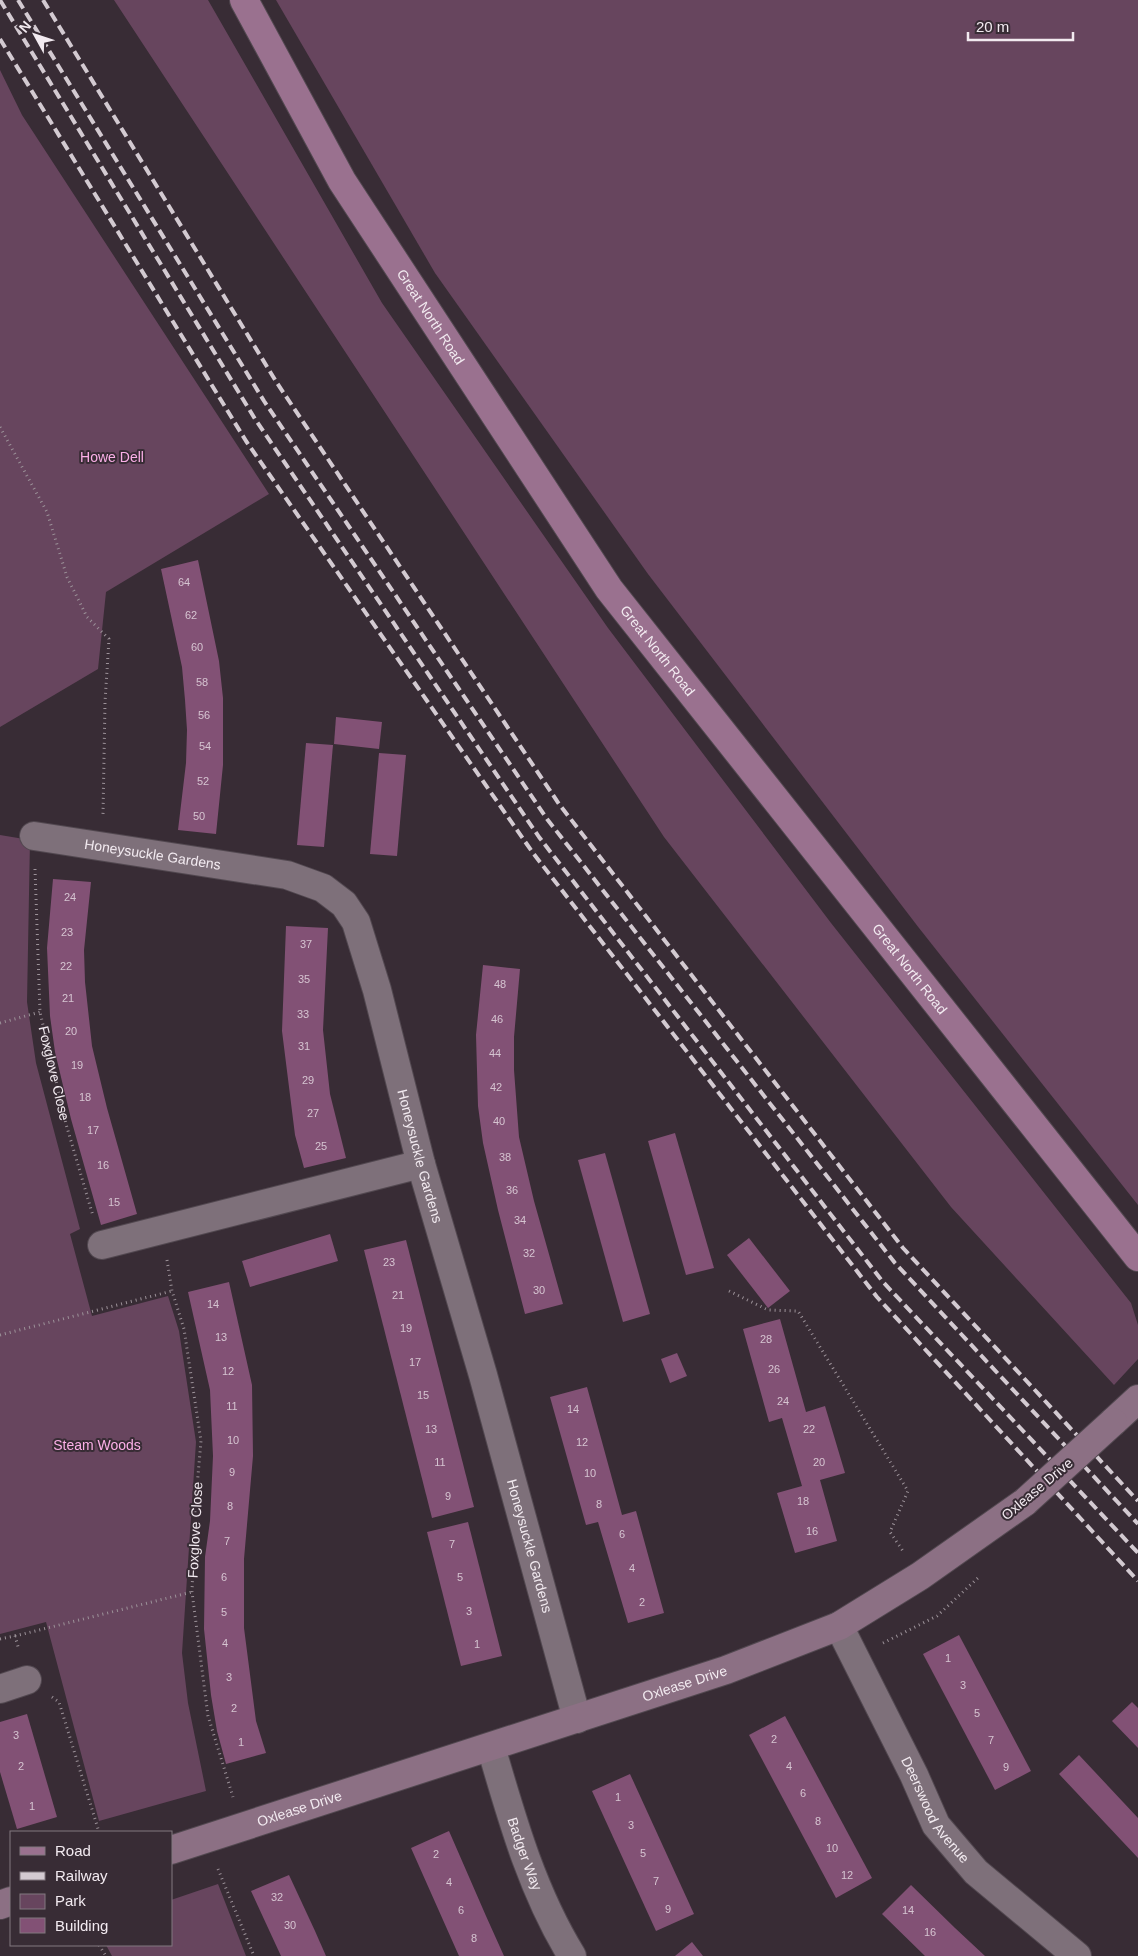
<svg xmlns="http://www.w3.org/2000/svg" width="1138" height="1956" viewBox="0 0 1138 1956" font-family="Arial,sans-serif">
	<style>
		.green { fill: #67455e }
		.building { fill: #825175 }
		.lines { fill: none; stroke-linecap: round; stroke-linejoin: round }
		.street-casing { stroke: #524850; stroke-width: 30 }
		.secondary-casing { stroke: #524850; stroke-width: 30 }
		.primary-casing { stroke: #524850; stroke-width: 30 }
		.path { stroke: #9c9299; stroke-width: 3; stroke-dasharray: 1 4; stroke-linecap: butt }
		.street { stroke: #7e707a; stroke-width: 28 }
		.secondary { stroke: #8c7084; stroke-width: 28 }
		.primary { stroke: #9a718f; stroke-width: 28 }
		.rail { stroke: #d3cad1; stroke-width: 4; stroke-dasharray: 10 5; stroke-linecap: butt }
		.secondary-bridge-casing { stroke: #524850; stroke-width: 30; stroke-linecap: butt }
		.secondary-bridge { stroke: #8c7084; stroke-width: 28 }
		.labels { text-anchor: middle; stroke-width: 4; stroke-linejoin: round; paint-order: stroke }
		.number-label { font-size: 11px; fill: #d6c4d1 }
		.street-label { font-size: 14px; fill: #f2eaf0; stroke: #382c35 }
		.park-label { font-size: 14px; fill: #fbafe7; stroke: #382c35 }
	</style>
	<rect width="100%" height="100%" fill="#382c35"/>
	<g class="green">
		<polygon points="114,0 208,0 382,303 608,628 831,923 1131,1303 1138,1325 1138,1359 1114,1385 951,1207 664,837"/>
		<polygon points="276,0 1138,0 1138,1205 919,928 648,574 435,273"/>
		<polygon points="0,70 22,115 269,494 106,592 98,669 0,727"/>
		<polygon points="0,835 30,840 27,1002 36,1063 80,1229 70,1234 92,1316 168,1296 179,1331 196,1442 182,1653 188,1703 206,1791 99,1821 46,1622 0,1634"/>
		<polygon points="218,1884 246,1956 112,1956 106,1945 171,1945 171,1900"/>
	</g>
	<g class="building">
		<polygon points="198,560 219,661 223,698 223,765 216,834 178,830 186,763 187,730 185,700 182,667 161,569"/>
		<polygon points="336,717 382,722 379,749 334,744"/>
		<polygon points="306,743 333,745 324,847 297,845"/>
		<polygon points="379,753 406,755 397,856 370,854"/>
		<polygon points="53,879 91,882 84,950 85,982 92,1046 107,1108 137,1214 101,1225 71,1119 55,1052 50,1016 47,948"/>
		<polygon points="286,926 328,928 323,1030 330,1094 346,1158 304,1168 295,1135 282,1031"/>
		<polygon points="483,965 520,969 514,1037 514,1070 519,1137 534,1201 563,1304 525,1314 498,1210 483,1143 478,1106 476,1035"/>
		<polygon points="675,1133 714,1268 686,1275 648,1141"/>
		<polygon points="605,1153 650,1314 623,1322 578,1160"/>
		<polygon points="330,1234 338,1261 250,1287 242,1261"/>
		<polygon points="749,1238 790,1291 768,1308 727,1255"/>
		<polygon points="406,1240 474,1507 432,1518 364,1250"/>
		<polygon points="229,1282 252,1385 253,1456 244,1559 244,1628 256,1721 266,1753 226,1764 217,1731 211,1695 204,1629 205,1557 210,1521 213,1456 210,1390 188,1292"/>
		<polygon points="780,1319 806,1412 825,1406 845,1473 820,1480 837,1541 795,1553 777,1493 802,1486 782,1418 769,1422 743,1329"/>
		<polygon points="677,1353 687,1376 670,1383 661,1359"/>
		<polygon points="587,1387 622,1515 636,1511 664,1613 628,1623 598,1522 586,1525 550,1397"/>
		<polygon points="468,1522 502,1656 461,1666 427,1532"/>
		<polygon points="959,1635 1031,1771 995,1790 923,1654"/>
		<polygon points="1132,1702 1138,1708 1138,1748 1112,1721"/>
		<polygon points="27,1714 57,1817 17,1829 0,1772 0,1722"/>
		<polygon points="785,1716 872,1878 836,1898 749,1735"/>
		<polygon points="1079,1755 1138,1818 1138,1858 1059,1774"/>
		<polygon points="630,1774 694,1914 656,1931 592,1791"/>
		<polygon points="449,1831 486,1916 504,1956 459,1956 411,1848"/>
		<polygon points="289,1875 315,1931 326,1956 281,1956 251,1891"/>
		<polygon points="911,1885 955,1928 985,1956 925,1956 882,1914"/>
		<polygon points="692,1942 703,1956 675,1956"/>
	</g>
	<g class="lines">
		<defs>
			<g id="street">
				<path id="s2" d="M34 836 287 875 323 888 344 904 356 922 377 990 421 1164 483 1375 577 1719"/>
				<polyline points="102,1245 421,1164"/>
				<path id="s3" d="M839 1626 914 1775 936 1825 976 1872 1077 1956"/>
				<polyline points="0,1689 27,1680"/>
				<path id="s4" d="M491 1747C512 1819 532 1891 572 1956"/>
			</g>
			<g id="secondary">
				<polyline points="1113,1422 1138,1399"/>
				<path id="s5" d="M171 1850 726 1670 839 1626 920 1576 1025 1502"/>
				<polyline points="0,1905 11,1901"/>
			</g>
			<g id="primary">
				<path id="s6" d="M244 0 342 181 609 589 1138 1257"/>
			</g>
		</defs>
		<use href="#street" class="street-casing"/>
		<use href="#secondary" class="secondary-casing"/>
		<use href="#primary" class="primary-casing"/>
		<g class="path">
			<polyline points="0,427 47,512 67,577 87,617 109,639 105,702 103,814"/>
			<path id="s1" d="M35 869 40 1012 66 1124 93 1216"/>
			<polyline points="0,1023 40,1012"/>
			<polyline points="167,1260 172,1291 184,1329 201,1441 195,1510 192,1592 208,1716 233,1797"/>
			<polyline points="729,1291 768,1310 798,1311 908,1491 890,1532 903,1551"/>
			<polyline points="0,1335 172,1291"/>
			<polyline points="15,1636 192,1592"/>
			<polyline points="0,1639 15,1636 19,1650"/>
			<polyline points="883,1643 937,1616 980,1576"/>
			<polyline points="52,1697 59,1702 99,1832"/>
			<polyline points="218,1869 254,1956"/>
			<polyline points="99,1945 106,1956"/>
		</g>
		<use href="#street" class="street"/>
		<use href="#secondary" class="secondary"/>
		<use href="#primary" class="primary"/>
		<g class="rail">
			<polyline points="0,0 255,419 539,837 883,1282 1138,1553"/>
			<polyline points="18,0 264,401 547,819 895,1263 1138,1524"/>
			<polyline points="43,0 277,383 559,804 903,1248 1138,1501"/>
			<polyline points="0,39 246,441 533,853 877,1297 1138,1581"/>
		</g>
		<defs>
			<polyline id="secondary-bridge" points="1025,1502 1113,1422"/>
		</defs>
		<use href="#secondary-bridge" class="secondary-bridge-casing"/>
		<use href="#secondary-bridge" class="secondary-bridge"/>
	</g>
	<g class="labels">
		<g class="number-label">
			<text x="184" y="586">64</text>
			<text x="191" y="619">62</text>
			<text x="197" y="651">60</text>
			<text x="202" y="686">58</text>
			<text x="204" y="719">56</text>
			<text x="205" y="750">54</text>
			<text x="203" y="785">52</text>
			<text x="199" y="820">50</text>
			<text x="70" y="901">24</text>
			<text x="67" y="936">23</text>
			<text x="306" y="948">37</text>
			<text x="66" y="970">22</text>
			<text x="304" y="983">35</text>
			<text x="500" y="988">48</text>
			<text x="68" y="1002">21</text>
			<text x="303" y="1018">33</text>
			<text x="497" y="1023">46</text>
			<text x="71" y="1035">20</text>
			<text x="304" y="1050">31</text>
			<text x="495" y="1057">44</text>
			<text x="77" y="1069">19</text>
			<text x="308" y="1084">29</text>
			<text x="496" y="1091">42</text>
			<text x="85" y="1101">18</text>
			<text x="313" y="1117">27</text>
			<text x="499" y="1125">40</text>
			<text x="93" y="1134">17</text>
			<text x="321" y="1150">25</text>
			<text x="505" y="1161">38</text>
			<text x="103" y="1169">16</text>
			<text x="512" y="1194">36</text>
			<text x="114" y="1206">15</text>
			<text x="520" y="1224">34</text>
			<text x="529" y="1257">32</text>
			<text x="389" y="1266">23</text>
			<text x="539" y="1294">30</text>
			<text x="398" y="1299">21</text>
			<text x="213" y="1308">14</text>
			<text x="406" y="1332">19</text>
			<text x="221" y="1341">13</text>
			<text x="766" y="1343">28</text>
			<text x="415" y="1366">17</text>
			<text x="774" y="1373">26</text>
			<text x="228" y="1375">12</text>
			<text x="423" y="1399">15</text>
			<text x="783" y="1405">24</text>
			<text x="232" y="1410">11</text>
			<text x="573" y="1413">14</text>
			<text x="431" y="1433">13</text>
			<text x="809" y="1433">22</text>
			<text x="233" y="1444">10</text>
			<text x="582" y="1446">12</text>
			<text x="440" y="1466">11</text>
			<text x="819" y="1466">20</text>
			<text x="232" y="1476">9</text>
			<text x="590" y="1477">10</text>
			<text x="448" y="1500">9</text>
			<text x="803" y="1505">18</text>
			<text x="599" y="1508">8</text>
			<text x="230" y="1510">8</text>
			<text x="812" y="1535">16</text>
			<text x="622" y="1538">6</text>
			<text x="227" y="1545">7</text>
			<text x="452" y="1548">7</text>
			<text x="632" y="1572">4</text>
			<text x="224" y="1581">6</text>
			<text x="460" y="1581">5</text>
			<text x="642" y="1606">2</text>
			<text x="469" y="1615">3</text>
			<text x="224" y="1616">5</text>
			<text x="225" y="1647">4</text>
			<text x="477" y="1648">1</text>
			<text x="948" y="1662">1</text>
			<text x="229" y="1681">3</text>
			<text x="963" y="1689">3</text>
			<text x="234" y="1712">2</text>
			<text x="977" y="1717">5</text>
			<text x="16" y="1739">3</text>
			<text x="774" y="1743">2</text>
			<text x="991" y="1744">7</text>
			<text x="241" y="1746">1</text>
			<text x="21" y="1770">2</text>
			<text x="789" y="1770">4</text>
			<text x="1006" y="1771">9</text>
			<text x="803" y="1797">6</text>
			<text x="618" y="1801">1</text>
			<text x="32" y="1810">1</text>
			<text x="818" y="1825">8</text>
			<text x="631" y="1829">3</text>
			<text x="832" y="1852">10</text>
			<text x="643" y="1857">5</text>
			<text x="436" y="1858">2</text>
			<text x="847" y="1879">12</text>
			<text x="656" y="1885">7</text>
			<text x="449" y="1886">4</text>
			<text x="277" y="1901">32</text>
			<text x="668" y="1913">9</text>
			<text x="461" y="1914">6</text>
			<text x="908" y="1914">14</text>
			<text x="290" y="1929">30</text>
			<text x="930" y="1936">16</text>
			<text x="474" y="1942">8</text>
		</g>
		<g class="street-label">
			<text dy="5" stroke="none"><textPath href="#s6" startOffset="368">Great North Road</textPath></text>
			<text dy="5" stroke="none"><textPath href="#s6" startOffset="772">Great North Road</textPath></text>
			<text dy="5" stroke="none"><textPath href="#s2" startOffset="120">Honeysuckle Gardens</textPath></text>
			<text dy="5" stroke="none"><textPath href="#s6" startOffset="1178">Great North Road</textPath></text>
			<text dy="5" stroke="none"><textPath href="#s1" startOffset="206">Foxglove Close</textPath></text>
			<text dy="5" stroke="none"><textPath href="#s2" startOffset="585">Honeysuckle Gardens</textPath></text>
			<text transform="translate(1037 1489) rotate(-40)" y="5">Oxlease Drive</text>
			<text transform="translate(195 1530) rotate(-87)" y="5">Foxglove Close</text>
			<text dy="5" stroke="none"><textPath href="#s2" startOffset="990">Honeysuckle Gardens</textPath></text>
			<text dy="5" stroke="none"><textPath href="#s5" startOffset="540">Oxlease Drive</textPath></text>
			<text dy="5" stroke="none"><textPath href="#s5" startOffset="135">Oxlease Drive</textPath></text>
			<text dy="5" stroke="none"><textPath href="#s3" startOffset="208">Deerswood Avenue</textPath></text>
			<text dy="5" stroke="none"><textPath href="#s4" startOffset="112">Badger Way</textPath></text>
		</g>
		<g class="park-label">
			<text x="112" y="462">Howe Dell</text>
			<text x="97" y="1450">Steam Woods</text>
		</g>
	</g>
	<rect x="10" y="1831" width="162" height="115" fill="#382c35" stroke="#827880"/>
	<rect x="20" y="1847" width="25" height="8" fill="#9a718f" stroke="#827880"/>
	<text x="55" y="1856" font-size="15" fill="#f2eaf0">Road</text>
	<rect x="20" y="1872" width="25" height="8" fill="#d3cad1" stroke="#827880"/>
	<text x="55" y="1881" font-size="15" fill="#f2eaf0">Railway</text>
	<rect x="20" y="1894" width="25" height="15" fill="#67455e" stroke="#827880"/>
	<text x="55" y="1906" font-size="15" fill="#f2eaf0">Park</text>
	<rect x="20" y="1918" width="25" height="15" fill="#825175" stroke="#827880"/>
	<text x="55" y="1931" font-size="15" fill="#f2eaf0">Building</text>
	<g transform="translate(35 35) rotate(310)" stroke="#382c35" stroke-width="4" paint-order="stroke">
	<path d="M0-4L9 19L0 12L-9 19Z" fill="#f2eaf0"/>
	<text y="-8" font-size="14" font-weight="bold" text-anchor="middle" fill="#f2eaf0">N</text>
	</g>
	<path d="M968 32v8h105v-8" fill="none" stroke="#f2eaf0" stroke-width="2.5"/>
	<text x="976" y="32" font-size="15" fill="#f2eaf0" stroke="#382c35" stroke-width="4" paint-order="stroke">20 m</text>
</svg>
